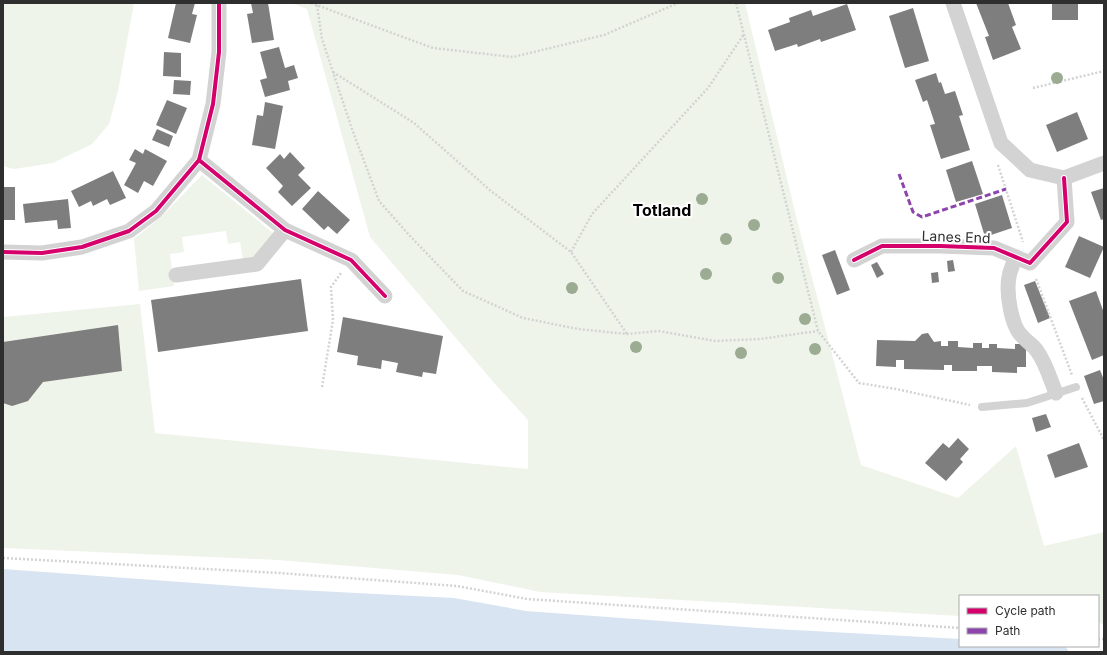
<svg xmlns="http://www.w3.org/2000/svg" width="1107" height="655" viewBox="0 0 1107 655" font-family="Inter,sans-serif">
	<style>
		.green { fill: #eff4eb }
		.water { fill: #d8e4f1 }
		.building { fill: #7e7e7e }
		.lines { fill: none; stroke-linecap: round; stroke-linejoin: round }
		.path { stroke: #d3d3d3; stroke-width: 2.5; stroke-dasharray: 2 2; stroke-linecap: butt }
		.service { stroke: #d3d3d3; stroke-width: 8 }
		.minor { stroke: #d3d3d3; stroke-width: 15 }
		.quiet { stroke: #8e44ad; stroke-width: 3; stroke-dasharray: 6 3; stroke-linecap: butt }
		.cycleway-casing { stroke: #fff; stroke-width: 6 }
		.cycleway { stroke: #d6006c; stroke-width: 4 }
		.tree { fill: #9cac93 }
		.labels { text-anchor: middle; stroke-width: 4; stroke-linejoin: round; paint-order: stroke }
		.street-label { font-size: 14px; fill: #2e2e2e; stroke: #fff }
		.quarter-label { font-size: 16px; font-weight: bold; fill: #000; stroke: #fff }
	</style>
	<rect width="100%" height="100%" fill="#fff"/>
	<g class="green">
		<polygon points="3,3 134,3 118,91 109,124 92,144 53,163 14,169 3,166"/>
		<polygon points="291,3 745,3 796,216 861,465 958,498 1016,446 1044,546 1104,532 1104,624 1098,623 1098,596 960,596 960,616 540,592 458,575 278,560 3,548 3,317 140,304 155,433 528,469 528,420 495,384 370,237 307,9"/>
		<polygon points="202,175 273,233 255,258 243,260 240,242 228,244 226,231 182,237 184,252 170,254 174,286 139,291 134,239 162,216"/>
	</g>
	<polygon class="water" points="3,569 278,589 454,598 526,611 758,628 960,639 960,646 1065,646 1069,652 3,652"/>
	<g class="building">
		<polygon points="176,3 195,3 192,14 197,15 190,43 168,38"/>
		<polygon points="251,3 268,3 274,40 252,43 247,14 253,13"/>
		<polygon points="976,3 1008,3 1016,25 1012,27 1021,49 993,60 985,37 989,36"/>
		<polygon points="847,4 856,30 821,42 820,39 798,47 797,44 775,51 768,30 790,22 789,18 811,10 813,16"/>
		<rect x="1052" y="4" width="26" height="16"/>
		<polygon points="913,8 929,61 905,68 889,16"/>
		<polygon points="279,47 285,68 294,65 298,78 288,81 290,90 265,97 260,80 267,78 260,52"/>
		<polygon points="164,52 181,53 181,77 163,76"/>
		<polygon points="936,73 939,83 941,82 945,94 955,91 963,115 959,116 970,150 941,159 930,125 935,124 927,100 923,102 915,80"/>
		<polygon points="174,80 191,81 190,95 173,94"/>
		<polygon points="167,100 187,108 176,134 156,125"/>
		<polygon points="265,102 283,106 275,149 252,145 257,115 263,116"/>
		<polygon points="1077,112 1088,139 1057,152 1046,125"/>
		<polygon points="157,129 173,136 169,147 152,140"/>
		<polygon points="135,149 143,154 145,149 167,161 153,186 144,181 138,193 124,185 136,163 129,160"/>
		<polygon points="290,152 305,168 298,175 311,188 292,206 278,192 283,186 266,168 280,154 284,159"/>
		<polygon points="972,161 983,194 956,202 946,170"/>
		<polygon points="113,171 126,198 110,205 107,199 93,206 91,201 79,207 71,191"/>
		<rect x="3" y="187" width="12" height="33"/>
		<polygon points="1104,188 1104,219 1101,220 1091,192"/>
		<polygon points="318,191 350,220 337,234 328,226 324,230 302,209"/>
		<polygon points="1002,195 1012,228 985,237 975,204"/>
		<polygon points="68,199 71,228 58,229 57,220 25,223 23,204"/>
		<polygon points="1079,236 1104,247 1090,278 1065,267"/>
		<polygon points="835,250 850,290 837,295 822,255"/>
		<polygon points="953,260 955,271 948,272 947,261"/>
		<polygon points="877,262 884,274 877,278 871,265"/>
		<polygon points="938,272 939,282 932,283 931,273"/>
		<polygon points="301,279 308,331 158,352 151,300"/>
		<polygon points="1035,281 1050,318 1038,323 1024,285"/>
		<polygon points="1096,291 1104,313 1104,355 1092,360 1069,301"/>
		<polygon points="343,317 443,336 436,374 423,372 422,377 396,372 398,363 382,360 381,369 357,365 358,356 337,352"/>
		<polygon points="118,325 122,371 43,382 28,401 12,406 3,403 3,342"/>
		<polygon points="928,333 934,342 941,341 941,346 948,346 948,341 958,341 958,347 973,348 973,343 982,343 982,348 989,348 989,344 997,344 997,348 1015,349 1015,344 1026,344 1026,367 1017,367 1017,373 992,372 992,366 977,366 977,371 952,371 952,365 944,365 944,370 904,369 904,360 896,360 896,367 876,366 877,340 915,341 922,334"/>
		<polygon points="1100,370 1104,380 1104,401 1094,404 1084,376"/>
		<polygon points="1046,414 1051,427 1036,432 1032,418"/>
		<polygon points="958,438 969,449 960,459 963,462 946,481 925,463 943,443 949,448"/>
		<polygon points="1079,443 1088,467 1055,478 1047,455"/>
	</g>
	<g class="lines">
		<g class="path">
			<polyline points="311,3 433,48 513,57 604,35 678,3"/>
			<polyline points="736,3 818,331 859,383 896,389 970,405"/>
			<polyline points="317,5 322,39 352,129 379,201 410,236 463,291 523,318 578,329 627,334 659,331 715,341 760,339 818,331"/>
			<polyline points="333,72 414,123 491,191 571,252 627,334"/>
			<polyline points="1033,88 1104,71"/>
			<polyline points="998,165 1023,242"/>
			<polyline points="571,252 592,214 708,88 744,34"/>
			<polyline points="1036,279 1072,375"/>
			<polyline points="322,387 333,320 331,287 341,273"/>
			<polyline points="1082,398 1104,440"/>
			<polyline points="3,558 279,573 457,586 527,599 960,628"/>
			<polyline points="1098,639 1104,639"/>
		</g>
		<polyline class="service" points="982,407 1027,403 1076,387"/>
		<g class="minor">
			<polyline points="953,3 1001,143 1030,170 1064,178 1104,163"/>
			<polyline points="199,160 285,230 351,260 385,296"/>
			<polyline points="3,252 42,253 82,247 129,231 156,211 199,160 213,104 219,52 219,3"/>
			<path d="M1016 257C1013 264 1010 270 1009 277 1006 292 1011 326 1022 336 1027 342 1033 345 1037 351 1046 363 1050 379 1056 393"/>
			<polyline points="854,260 882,246 940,246 994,248 1030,263 1067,222 1064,178"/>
			<polyline points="176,275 257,264 285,230"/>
		</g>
		<polyline class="quiet" points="899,174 913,212 922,217 1006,189"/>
		<defs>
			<g id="cycleway">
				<polyline points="199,160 285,230 351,260 385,296"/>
				<polyline points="3,252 42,253 82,247 129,231 156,211 199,160 213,104 219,52 219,3"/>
				<polyline points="854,260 882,246 940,246 994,248 1030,263 1067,222 1064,178"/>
			</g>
		</defs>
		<use href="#cycleway" class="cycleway-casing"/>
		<use href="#cycleway" class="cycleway"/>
	</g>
	<g class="tree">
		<circle cx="1057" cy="78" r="6"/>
		<circle cx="702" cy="199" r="6"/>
		<circle cx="754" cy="225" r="6"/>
		<circle cx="726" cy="239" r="6"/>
		<circle cx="706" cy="274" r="6"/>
		<circle cx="778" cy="278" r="6"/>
		<circle cx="572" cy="288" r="6"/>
		<circle cx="805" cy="319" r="6"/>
		<circle cx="636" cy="347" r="6"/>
		<circle cx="815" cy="349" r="6"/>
		<circle cx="741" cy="353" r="6"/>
	</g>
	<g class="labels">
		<g class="street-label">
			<text transform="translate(956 237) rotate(2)" y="5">Lanes End</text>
		</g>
		<g class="quarter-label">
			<text x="662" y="216">Totland</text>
		</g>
	</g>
	<rect width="1107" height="655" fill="none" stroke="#2e2e2e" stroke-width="8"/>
	<rect x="959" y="595" width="140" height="52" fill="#ffffff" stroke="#ababab"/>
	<rect x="967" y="608" width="20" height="6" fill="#d6006c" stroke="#ababab"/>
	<text x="995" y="615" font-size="12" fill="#2e2e2e">Cycle path</text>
	<rect x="967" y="628" width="20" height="6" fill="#8e44ad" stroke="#ababab"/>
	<text x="995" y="635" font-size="12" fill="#2e2e2e">Path</text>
</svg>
